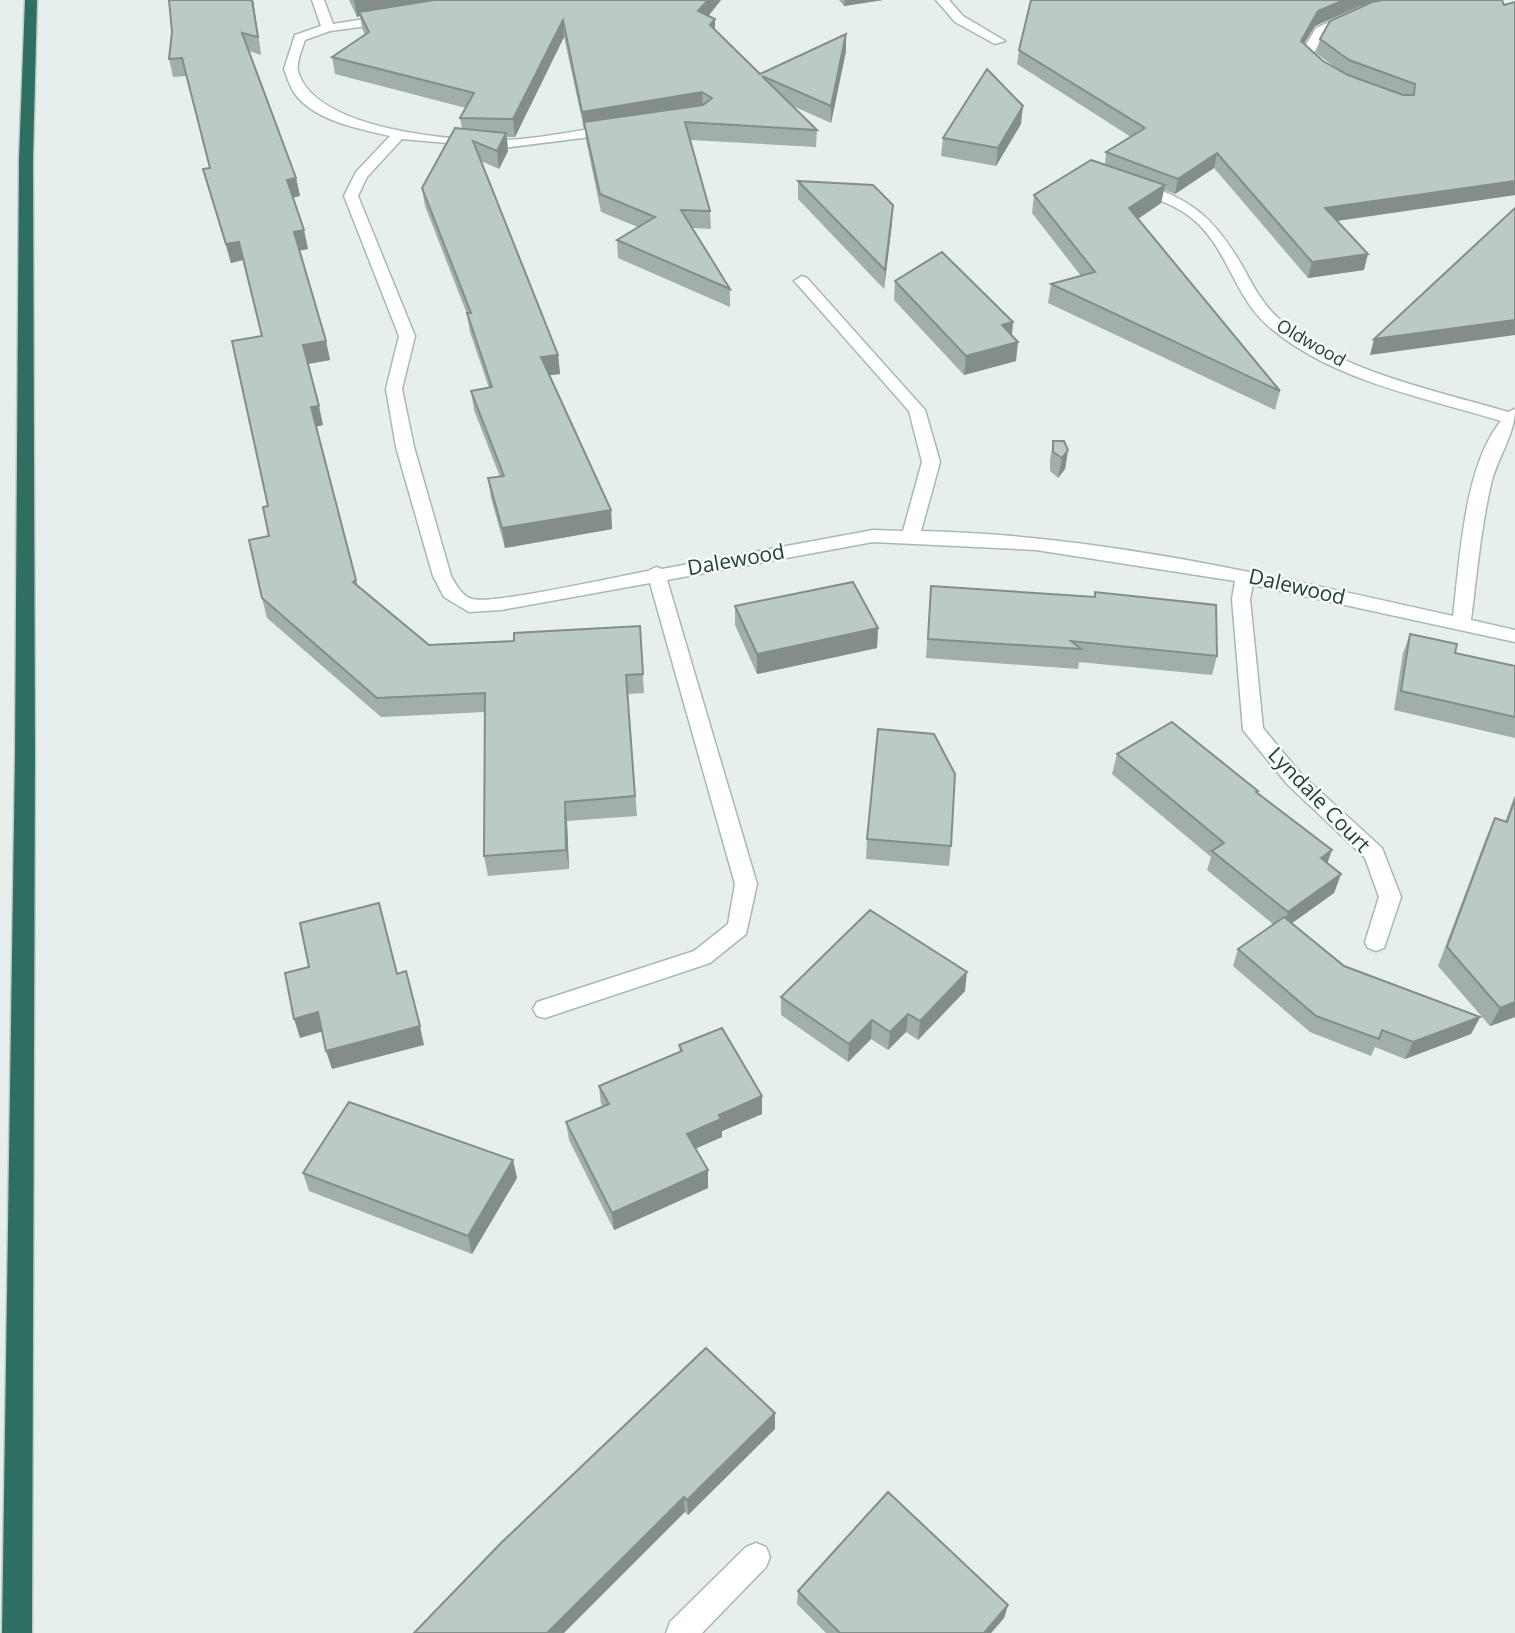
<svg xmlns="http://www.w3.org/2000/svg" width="1515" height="1633" viewBox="0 0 1515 1633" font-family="'Open Sans',sans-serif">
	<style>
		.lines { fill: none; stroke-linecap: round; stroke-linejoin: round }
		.street-casing { stroke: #a8b8b2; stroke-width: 3 }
		.highway-casing { stroke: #c2cac8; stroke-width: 3 }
		.street { fill: #fff; fill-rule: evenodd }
		.highway { fill: #2f6f62; fill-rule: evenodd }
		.wall { fill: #a1aea9; fill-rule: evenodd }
		.shaded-wall { fill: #838d89 }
		.building { fill: #bbcac4; stroke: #838d89; stroke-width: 2 }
		.labels { text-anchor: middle; stroke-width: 5; stroke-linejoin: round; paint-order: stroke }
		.far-street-label { font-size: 18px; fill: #24423a; stroke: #f7fbf9 }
		.street-label { font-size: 21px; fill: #24423a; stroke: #f7fbf9 }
	</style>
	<rect width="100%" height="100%" fill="#e6efeb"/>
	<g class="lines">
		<defs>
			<g id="street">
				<path d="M312 0H324L333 24 390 15 396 19 390 23 330 31 305 40C302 49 296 63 298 71 314 130 456 142 507 140 543 138 578 130 614 126L621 130 614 134 503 148 402 139 367 177 358 196 415 336 402 389 414 447 451 576C456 585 462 596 472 599 491 605 620 576 648 571L656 567 662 569 873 530 903 531 922 462 909 411 797 284 794 281 802 276 807 278 925 410 940 462 921 531C1103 535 1277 577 1453 616 1460 559 1464 466 1501 421 1423 397 1328 380 1266 324 1233 294 1226 243 1189 216 1172 203 1150 197 1131 190V184L1136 183C1192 197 1216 220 1244 269 1253 286 1263 304 1277 317 1338 372 1431 389 1508 412L1515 409C1515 433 1499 456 1492 480 1481 526 1477 573 1471 620L1515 630V642L1253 585 1250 599 1263 728 1301 774 1382 848 1401 897 1384 948 1376 951 1368 948 1365 942 1379 897 1365 858 1287 784 1243 730 1232 599 1235 581 1036 550 873 542 667 580 757 884 746 934 710 963 545 1018 537 1016 533 1009 537 1002 694 951 728 924 735 884 650 583 501 610 469 612 444 597 433 576 396 447 386 389 399 336 344 196 356 172 390 136C360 129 315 121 295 94 290 87 287 77 284 69L295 35 321 26Z"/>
				<polygon points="936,0 949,0 963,16 1005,41 995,44 955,22"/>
				<polygon points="1346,15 1356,18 1325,33 1313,54 1328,70 1317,73 1300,55 1316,28"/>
				<polygon points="756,1543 766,1547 770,1557 766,1567 702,1633 666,1633 670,1622 746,1547"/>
			</g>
			<polygon id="highway" points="25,0 37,0 33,159 35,754 32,1633 2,1633 15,754 19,159"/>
		</defs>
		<use href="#street" class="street-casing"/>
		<use href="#highway" class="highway-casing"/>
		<use href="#street" class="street"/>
		<use href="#highway" class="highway"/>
	</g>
	<g class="wall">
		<polygon points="169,0 253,0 261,55 249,51 296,178 300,196 293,198 308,249 300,250 326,341 330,360 308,364 323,425 316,426 358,586 429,645 514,641 640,626 644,693 628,694 637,816 567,821 569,869 488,876 484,856 485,712 381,717 267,618 262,598 269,536 262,336 243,260 231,263 208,187 203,169 210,168 186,76 173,77 169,59 172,32"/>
		<polygon points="349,0 721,0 708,16 715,30 760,74 846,34 846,51 831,123 793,106 817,130 816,147 690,140 710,211 711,229 692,228 730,289 730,307 618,258 617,240 638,227 601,212 586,140 585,129 584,129 564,37 515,137 507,137 508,151 499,169 481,161 558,355 560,374 549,375 611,510 612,529 505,548 491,498 488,478 500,477 474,410 471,391 489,388 470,332 467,314 425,206 422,188 462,128 460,118 466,108 335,74 332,57 365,35 362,28 360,16 357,17"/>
		<polygon points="839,0 883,0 844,6"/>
		<path d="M1031 0H1502L1515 195 1338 221 1364 270 1308 278 1214 168 1175 194 1164 190 1161 203 1138 219 1280 391 1275 410 1048 303 1051 284 1081 276 1032 213 1034 195 1105 164 1106 152 1131 137 1017 64 1019 50ZM1368 4 1320 39 1316 53 1340 71 1323 61 1304 44 1315 26 1360 6Z"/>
		<polygon points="1021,124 996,166 941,156 943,138"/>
		<polygon points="798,181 892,223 884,289 798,199"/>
		<polygon points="895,281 1013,322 1012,335 1016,361 964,375 894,300"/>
		<polygon points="1053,441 1068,450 1065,469 1058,478 1050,471 1050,461"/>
		<polygon points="931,586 1094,597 1095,592 1217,656 1212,675 1079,662 1078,669 926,658"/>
		<polygon points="735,606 878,628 877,648 757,674 735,625"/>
		<polygon points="1410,634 1455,653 1515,666 1515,738 1394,710 1403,653"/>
		<polygon points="1117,754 1257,794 1327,863 1341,874 1334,893 1292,923 1344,966 1480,1017 1471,1034 1405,1059 1375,1047 1371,1056 1310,1032 1233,966 1238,949 1274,925 1207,870 1211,857 1112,774"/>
		<polygon points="1515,795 1515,1017 1490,1026 1438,966 1486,838 1495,818 1505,822"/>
		<polygon points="867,839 951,846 949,866 866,859"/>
		<polygon points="965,991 918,1040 906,1032 888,1050 871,1039 848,1062 781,1015 781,997"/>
		<polygon points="679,1045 762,1096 762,1114 722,1131 722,1137 696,1148 708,1170 708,1188 614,1230 569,1140 566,1122 603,1107 601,1104 599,1086 680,1052"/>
		<polygon points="513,1160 517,1178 472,1254 309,1191 303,1173"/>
		<polygon points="775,1429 688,1515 685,1512 414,1633"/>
		<polygon points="798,1591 1008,1605 1004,1618 991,1633 826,1633 797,1604"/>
	</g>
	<g class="shaded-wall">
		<polygon points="252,0 253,0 261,55 258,37"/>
		<polygon points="354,0 459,0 359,12 360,16 357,17"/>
		<polygon points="708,0 721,0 699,28 698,11"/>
		<polygon points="845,0 883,0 844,6"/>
		<polygon points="1344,0 1393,0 1360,6 1315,26 1297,55 1301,41 1318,11"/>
		<polygon points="715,19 715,36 710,25"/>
		<polygon points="563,20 564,37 515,137 513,119"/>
		<polygon points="846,34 846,51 831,123 831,106"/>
		<polygon points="702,92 703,109 584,122 585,129 584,129 582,112"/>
		<polygon points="1023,106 1021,124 996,166 998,148"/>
		<polygon points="506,133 508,151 499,169 497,151"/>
		<polygon points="1217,153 1214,168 1175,194 1178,179"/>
		<polygon points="296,178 300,196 291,198 287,180"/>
		<polygon points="1515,181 1515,195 1321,223 1325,208"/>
		<polygon points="1165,185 1161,203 1126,227 1129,208"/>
		<polygon points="893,205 892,223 884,289 885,270"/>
		<polygon points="304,230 308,249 298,251 294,232"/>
		<polygon points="239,242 243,260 231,263 226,244"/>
		<polygon points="1368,254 1364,270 1308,278 1312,262"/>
		<polygon points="1515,320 1515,335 1370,355 1374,339"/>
		<polygon points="1013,322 1011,341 1002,325"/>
		<polygon points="326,341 330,360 307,364 303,345"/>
		<polygon points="1018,342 1016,361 964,375 966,356"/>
		<polygon points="558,355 560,374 543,376 541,357"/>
		<polygon points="319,406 323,425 315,427 311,407"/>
		<polygon points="1068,450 1065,469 1058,478 1062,458"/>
		<polygon points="611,510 612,529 505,548 502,528"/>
		<polygon points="878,628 877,648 757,674 757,654"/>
		<polygon points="565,802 567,821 569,869 566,850"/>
		<polygon points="1332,850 1325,870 1321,858"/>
		<polygon points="1341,874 1334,893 1281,931 1288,912"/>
		<polygon points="967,972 965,991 918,1040 920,1021"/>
		<polygon points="1515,1002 1515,1017 1490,1026 1500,1008"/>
		<polygon points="318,1012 324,1031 300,1038 294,1019"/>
		<polygon points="908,1014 906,1032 888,1050 890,1032"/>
		<polygon points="1480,1017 1471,1034 1405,1059 1413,1042"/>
		<polygon points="872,1020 871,1039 848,1062 849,1044"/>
		<polygon points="420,1026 424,1045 332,1069 326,1051"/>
		<polygon points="762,1096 762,1114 722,1131 722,1137 688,1152 687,1134 719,1115"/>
		<polygon points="513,1160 517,1178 472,1254 468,1236"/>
		<polygon points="708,1170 708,1188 614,1230 612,1213"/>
		<polygon points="775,1413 775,1429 688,1515 687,1500"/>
		<polygon points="684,1497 685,1512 564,1633 547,1633"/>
		<polygon points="1008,1605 1004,1618 991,1633 984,1633"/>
	</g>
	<g class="building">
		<polygon points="169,0 252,0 258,37 242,33 296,178 287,180 304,230 294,232 326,341 303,345 319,406 311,407 356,580 353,582 429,645 514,641 514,633 640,626 643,674 626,675 635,796 565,802 566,850 484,856 485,693 377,698 262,598 249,540 269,536 263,507 268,506 232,341 262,336 239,242 226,244 203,169 210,168 182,58 169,59 172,32"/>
		<polygon points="434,0 708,0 698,11 715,19 710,25 760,74 846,34 831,106 762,76 817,130 685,122 710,211 681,210 730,289 617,240 655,217 600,194 584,122 703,105 712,98 702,92 582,112 563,20 513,119 460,118 474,93 332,57 369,32 359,12"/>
		<polygon points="1031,0 1344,0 1318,11 1301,41 1323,61 1348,75 1403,95 1414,95 1415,84 1349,60 1320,39 1330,21 1372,2 1382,0 1502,0 1504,5 1515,2 1515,181 1325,208 1368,254 1312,262 1217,153 1178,179 1106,152 1145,128 1019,50"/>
		<polygon points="987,69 1023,106 998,148 943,138"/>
		<polygon points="455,128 506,133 497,151 473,141 558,355 541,357 611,510 502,528 488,478 504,476 471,391 492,387 467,313 471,313 422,188"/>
		<polygon points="1091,160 1165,185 1129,208 1280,391 1051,284 1095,272 1034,195"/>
		<polygon points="798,181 873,185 893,205 885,270"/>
		<polygon points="1515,208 1515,320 1374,339"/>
		<polygon points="942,252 1013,322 1002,325 1018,342 966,356 895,281"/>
		<polygon points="1053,441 1064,441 1068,450 1062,458 1053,452"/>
		<polygon points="853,582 878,628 757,654 735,606"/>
		<polygon points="931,586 1095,597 1095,592 1216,605 1217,656 1071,641 1081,649 928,639"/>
		<polygon points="1410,634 1457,644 1455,653 1515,666 1515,717 1401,691"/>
		<polygon points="1172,722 1258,791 1256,792 1332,850 1321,858 1341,874 1288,912 1212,851 1224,843 1117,754"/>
		<polygon points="878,729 934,734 955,774 951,846 867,839"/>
		<polygon points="1515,799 1515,1002 1500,1008 1447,947 1495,818 1507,822"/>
		<polygon points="379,903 397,974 406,971 420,1026 326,1051 318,1012 294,1019 285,973 309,967 300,923"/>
		<polygon points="870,910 967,972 920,1021 908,1014 890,1032 872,1020 849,1044 781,997"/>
		<polygon points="1284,917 1344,966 1480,1017 1413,1042 1382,1030 1379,1039 1316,1016 1238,949"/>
		<polygon points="722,1028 762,1096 719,1115 721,1119 687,1134 708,1170 612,1213 566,1122 609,1104 599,1086 682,1051 679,1045"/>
		<polygon points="349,1102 513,1160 468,1236 303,1173"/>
		<polygon points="706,1348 775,1413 687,1500 684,1497 547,1633 414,1633 501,1543"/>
		<polygon points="888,1492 1008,1605 984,1633 840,1633 798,1591"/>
	</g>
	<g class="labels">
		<g class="far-street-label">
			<text transform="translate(1311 343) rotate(30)" y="6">Oldwood</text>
		</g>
		<g class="street-label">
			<text transform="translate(736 560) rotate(-10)" y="7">Dalewood</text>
			<text transform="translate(1297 587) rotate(13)" y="7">Dalewood</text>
			<text transform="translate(1319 800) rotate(46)" y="7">Lyndale Court</text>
		</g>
	</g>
</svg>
